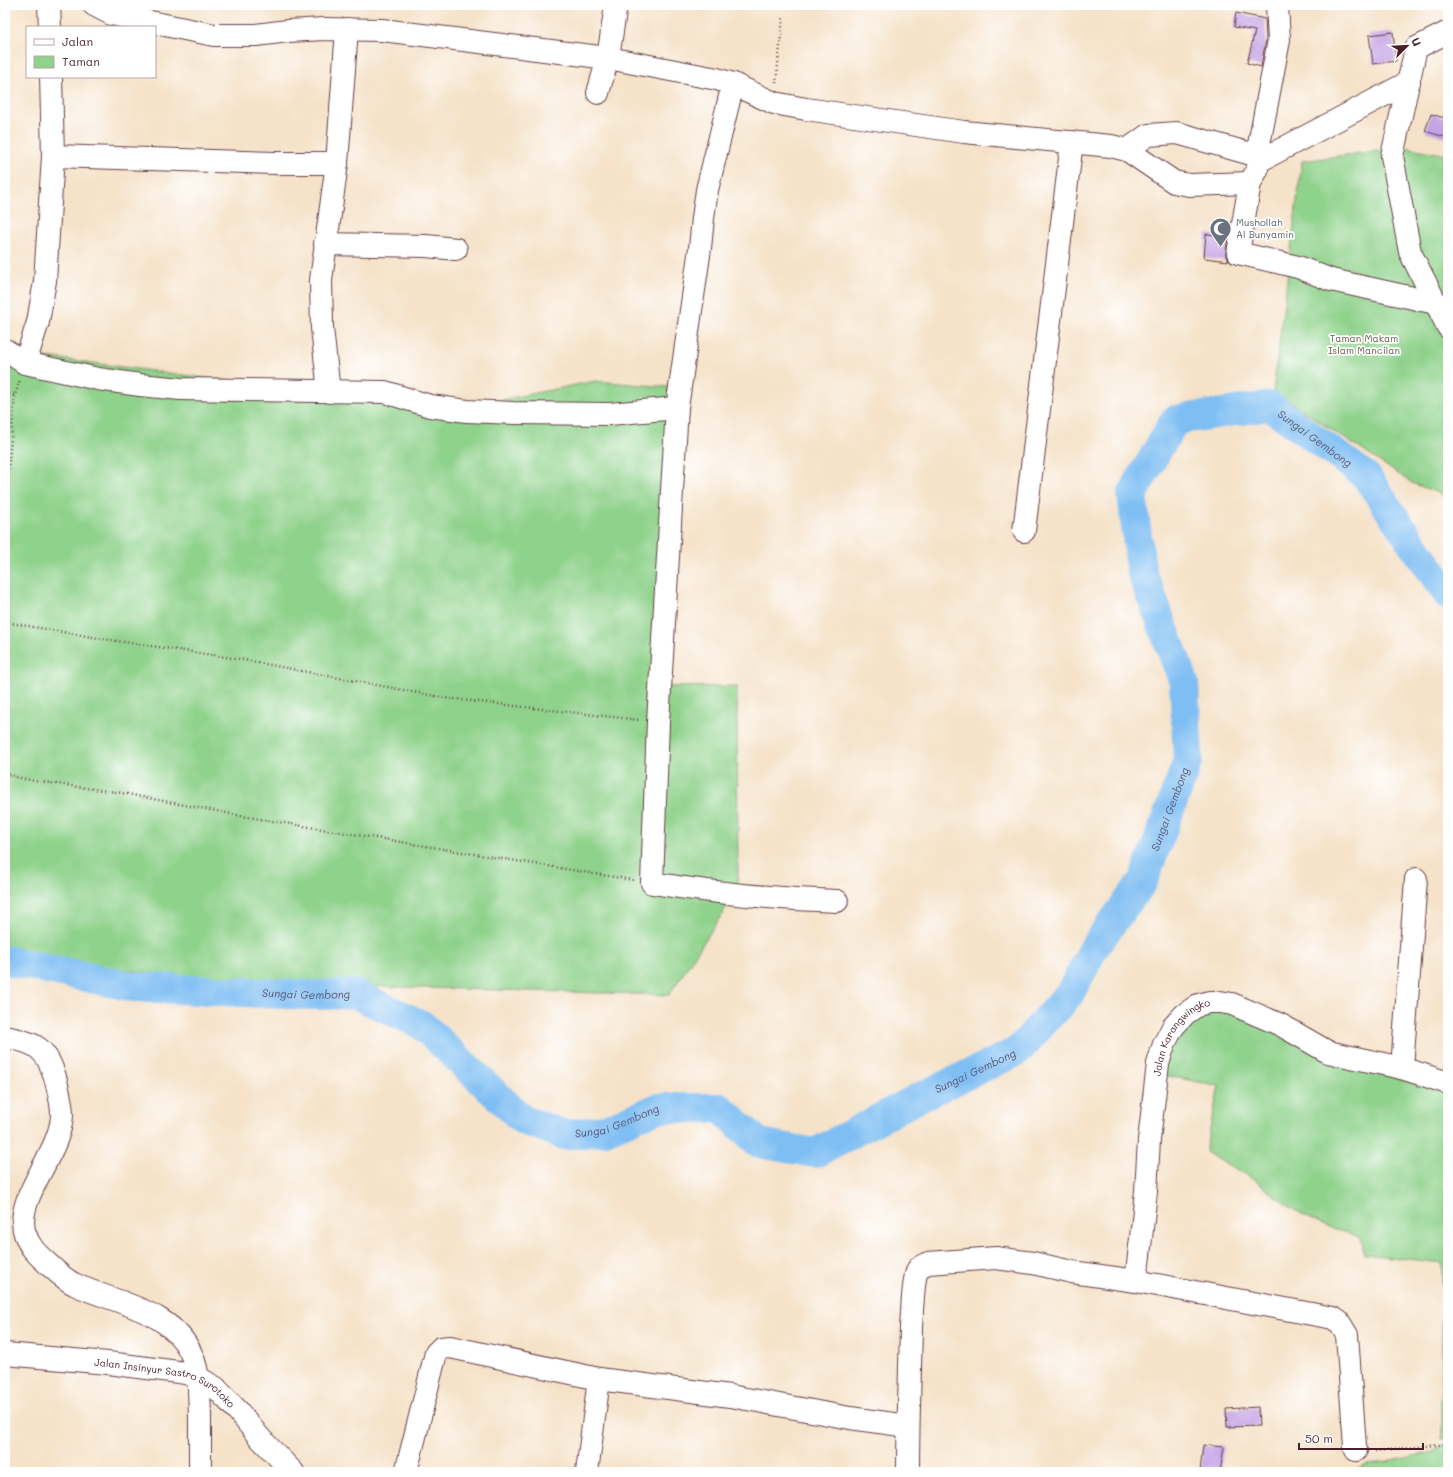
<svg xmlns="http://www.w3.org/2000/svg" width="1453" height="1477" viewBox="0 0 1453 1477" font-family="Mali,sans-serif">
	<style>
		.green { fill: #8fd28b; stroke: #6c785b }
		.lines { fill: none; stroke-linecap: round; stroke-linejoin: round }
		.river { stroke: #7ebef3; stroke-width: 30 }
		.building { fill: #c5a4e4 }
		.minor-casing { stroke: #643c43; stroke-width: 24 }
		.path { stroke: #643c43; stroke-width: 2.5; stroke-dasharray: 1 3; stroke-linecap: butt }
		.minor { stroke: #fff; stroke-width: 22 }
		.labels { text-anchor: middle; stroke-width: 3.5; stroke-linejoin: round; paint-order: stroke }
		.worship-label { font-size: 10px; fill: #5b616d; stroke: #fff; text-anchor: start }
		.park-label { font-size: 10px; fill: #625e4d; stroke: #fff }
		.street-label { font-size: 10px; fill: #4a1f2b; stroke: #fff }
		.water-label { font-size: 11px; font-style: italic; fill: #5c5771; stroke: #fff }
	</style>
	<rect width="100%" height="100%" fill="#fff"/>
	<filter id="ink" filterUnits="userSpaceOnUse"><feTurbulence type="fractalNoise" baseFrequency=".025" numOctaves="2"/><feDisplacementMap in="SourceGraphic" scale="8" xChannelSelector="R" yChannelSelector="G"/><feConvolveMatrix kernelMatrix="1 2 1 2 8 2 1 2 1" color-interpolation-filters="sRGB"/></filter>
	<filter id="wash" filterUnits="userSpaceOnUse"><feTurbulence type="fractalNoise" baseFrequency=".012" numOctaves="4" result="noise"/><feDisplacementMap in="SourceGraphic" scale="16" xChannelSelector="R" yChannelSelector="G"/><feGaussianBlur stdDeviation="0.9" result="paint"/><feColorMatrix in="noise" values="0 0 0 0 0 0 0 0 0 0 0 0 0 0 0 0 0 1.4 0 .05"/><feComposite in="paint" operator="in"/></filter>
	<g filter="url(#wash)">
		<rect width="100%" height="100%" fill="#f5e2c8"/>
		<g class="green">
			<polygon points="1405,147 1448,155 1448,497 1412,483 1273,391 1302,161"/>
			<polygon points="5,349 8,352 297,390 461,408 595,381 668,387 665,687 737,686 738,890 669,995 221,982 5,955"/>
			<polygon points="1201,1010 1232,1012 1346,1064 1399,1079 1435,1088 1448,1093 1448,1438 1442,1439 1442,1263 1364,1254 1361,1237 1333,1229 1300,1214 1248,1176 1205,1152 1219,1086 1158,1074 1174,1032"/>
			<polygon points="1445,1446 1448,1446 1448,1472 1351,1472 1366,1464 1387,1462 1432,1452"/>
		</g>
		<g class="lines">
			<path class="river" id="s1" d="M5 960 134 987 310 995 355 994 422 1025 523 1120 565 1135 605 1130 658 1108H720L759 1143 815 1153 918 1098 1018 1051 1070 993 1095 946 1143 881 1188 761 1184 682 1141 570 1132 494 1175 420 1270 406 1366 476 1448 595"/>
		</g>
		<g id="blocks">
			<g class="building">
				<polygon points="1236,13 1265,19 1266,39 1261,67 1247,63 1255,31 1234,27"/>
				<polygon points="1393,32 1396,61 1373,64 1369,35"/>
				<polygon points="1431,114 1448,119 1448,138 1425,131"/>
				<polygon points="1206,234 1228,236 1226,251 1226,257 1229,261 1204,258"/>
				<polygon points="1258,1407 1259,1426 1227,1427 1226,1409"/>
				<polygon points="1203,1445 1224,1447 1220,1472 1200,1472"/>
			</g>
		</g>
	</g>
	<g filter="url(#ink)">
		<use href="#blocks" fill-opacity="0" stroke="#643c43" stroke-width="1"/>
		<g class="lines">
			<defs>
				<g id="minor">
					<polyline points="49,5 50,27"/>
					<polyline points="94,5 111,14 214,35 256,35 288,31 324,29 382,30 608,58 717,79 733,84 774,103 806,109 964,132 1111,146 1127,150 1174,182 1189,185 1250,183"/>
					<polyline points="1448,32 1416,48 1392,156 1410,252 1448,327"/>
					<path d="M733 84 707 190 703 218 700 248 677 408 658 722 652 883C714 893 775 899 837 901"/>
					<polyline points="598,93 608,58 616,5"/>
					<polyline points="1127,150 1148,135 1177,133 1265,158 1409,82"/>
					<polyline points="1257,155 1279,40 1277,5"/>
					<polyline points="53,156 276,163 337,163"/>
					<polyline points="1257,170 1250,183 1238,253 1298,267 1331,280 1436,303"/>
					<polyline points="325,244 426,246 456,249"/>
					<polyline points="5,350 25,363 98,379 140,385 181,389 385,392 430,406 467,411 514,413 609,414 677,408"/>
					<polyline points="25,363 38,322 45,281 53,156 51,77"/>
					<polyline points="329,392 322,328 321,280 337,163 347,29"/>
					<polyline points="1024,531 1072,142"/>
					<path d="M5 1037C34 1042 46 1047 55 1077 58 1089 62 1102 62 1115 61 1153 13 1199 25 1234 30 1248 37 1254 48 1264 56 1271 65 1280 74 1284 116 1304 174 1309 193 1358 200 1377 199 1395 200 1415 200 1434 200 1453 200 1472"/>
					<polyline points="1402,1068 1416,879"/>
					<path id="s2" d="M1136 1281 1141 1238 1146 1191 1149 1140 1158 1064 1164 1044 1173 1027 1185 1014 1198 1005 1209 1002H1220L1232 1004 1281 1025 1328 1052 1402 1068 1448 1083"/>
					<path id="s3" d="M5 1354 108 1363 186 1373 199 1378 216 1388 238 1411 260 1438 293 1472"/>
					<polyline points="406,1472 436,1353 441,1348 450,1347 599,1379 730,1396 850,1418 908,1426"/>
					<polyline points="587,1472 599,1379"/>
					<path d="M908 1472C908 1424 910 1375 911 1327 912 1316 913 1277 918 1269 920 1266 924 1265 928 1263L996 1258 1033 1263 1072 1272 1136 1281 1333 1318 1339 1322 1347 1335 1355 1447 1356 1450"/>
				</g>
			</defs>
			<use href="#minor" class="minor-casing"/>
			<g class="path">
				<polyline points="776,83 783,18"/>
				<polyline points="5,394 15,395"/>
				<polyline points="5,505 15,395 20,380"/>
				<polyline points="5,622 104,639 239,659 445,698 640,720"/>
				<polyline points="5,773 16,777 35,781 116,792 242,816 633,880"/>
				<polyline points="1375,1451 1448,1444"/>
			</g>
			<use href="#minor" class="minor"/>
		</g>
	</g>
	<defs>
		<symbol id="mosque-pin" viewBox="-11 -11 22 30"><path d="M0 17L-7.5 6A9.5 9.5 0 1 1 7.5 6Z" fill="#6b7280" stroke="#fff"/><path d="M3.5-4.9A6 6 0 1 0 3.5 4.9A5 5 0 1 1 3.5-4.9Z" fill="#fff"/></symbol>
	</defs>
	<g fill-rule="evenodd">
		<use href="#mosque-pin" x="1208" y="216" width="25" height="34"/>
	</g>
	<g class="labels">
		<g class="worship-label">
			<text x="1236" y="226">Mushollah<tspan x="1236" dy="12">Al Bunyamin</tspan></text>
		</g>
		<g class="park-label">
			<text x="1364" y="342">Taman Makam<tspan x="1364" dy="12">Islam Mancilan</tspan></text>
		</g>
		<g class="street-label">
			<text dy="4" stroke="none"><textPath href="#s2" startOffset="255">Jalan Karangwingko</textPath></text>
			<text dy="4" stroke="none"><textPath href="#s3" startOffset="165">Jalan Insinyur Sastro Surotoko</textPath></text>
		</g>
		<g class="water-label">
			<text dy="4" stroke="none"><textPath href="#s1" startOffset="1959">Sungai Gembong</textPath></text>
			<text dy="4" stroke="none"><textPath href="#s1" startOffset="1395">Sungai Gembong</textPath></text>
			<text dy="4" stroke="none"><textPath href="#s1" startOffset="304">Sungai Gembong</textPath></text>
			<text dy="4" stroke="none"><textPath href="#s1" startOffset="1059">Sungai Gembong</textPath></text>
			<text dy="4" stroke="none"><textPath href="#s1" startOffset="664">Sungai Gembong</textPath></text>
		</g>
	</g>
	<rect width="1453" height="1477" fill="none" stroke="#fff" stroke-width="20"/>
	<rect x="26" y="26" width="130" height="52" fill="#ffffff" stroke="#b7a5aa"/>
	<rect x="34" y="39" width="20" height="6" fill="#ffffff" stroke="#b7a5aa"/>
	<text x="62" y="46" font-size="12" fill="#4a1f2b">Jalan</text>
	<rect x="34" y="56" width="20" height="12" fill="#8fd28b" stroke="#b7a5aa"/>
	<text x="62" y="66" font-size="12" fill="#4a1f2b">Taman</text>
	<g transform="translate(1407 46) rotate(66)" stroke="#ffffff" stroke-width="3" paint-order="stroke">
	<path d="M0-3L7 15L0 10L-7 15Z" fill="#4a1f2b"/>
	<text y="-6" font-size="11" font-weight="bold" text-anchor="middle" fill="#4a1f2b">U</text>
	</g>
	<path d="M1299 1443v6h124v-6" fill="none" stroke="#4a1f2b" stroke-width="2"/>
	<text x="1305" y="1443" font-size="12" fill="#4a1f2b" stroke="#ffffff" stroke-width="3" paint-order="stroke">50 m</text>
</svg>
